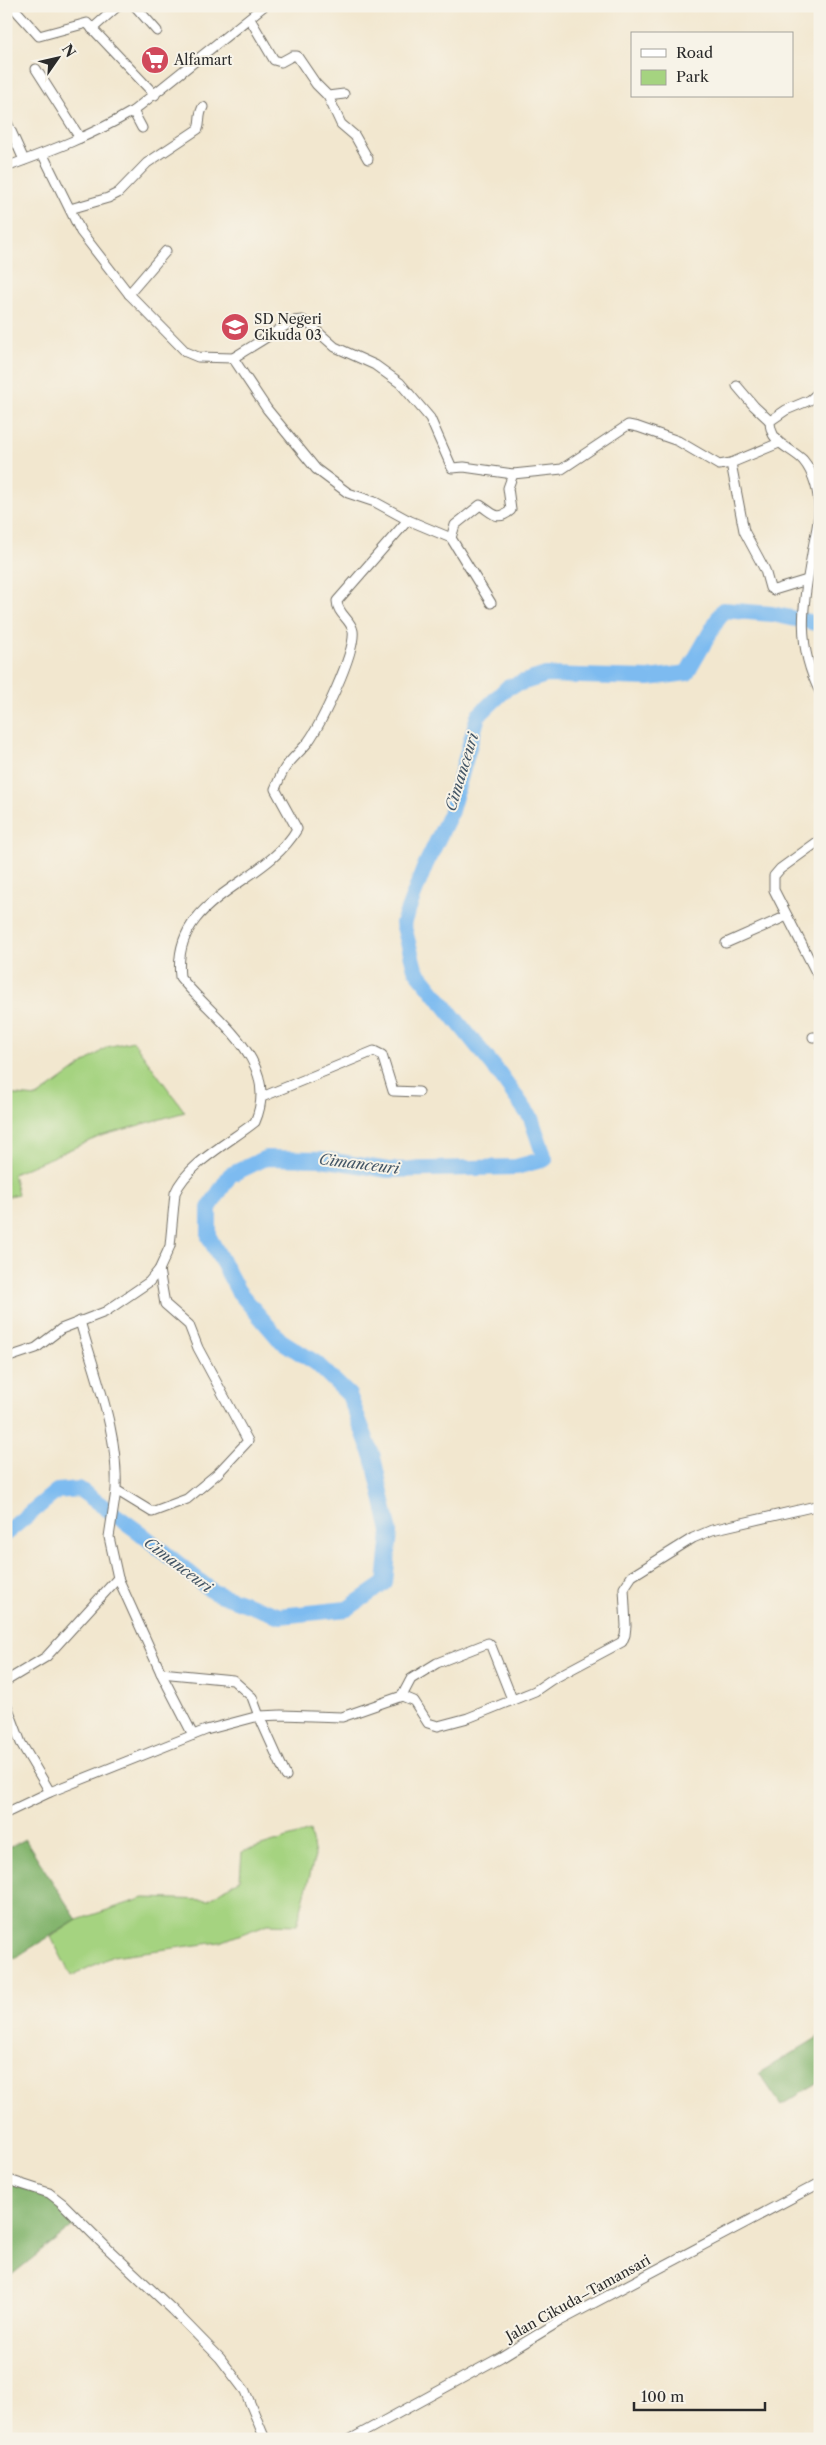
<svg xmlns="http://www.w3.org/2000/svg" width="826" height="2445" viewBox="0 0 826 2445" font-family="'Libre Caslon Text',serif">
	<style>
		.green { fill: #a5d380; stroke: #687f56 }
		.forest { fill: #84b56e; stroke: #58704c }
		.lines { fill: none; stroke-linecap: round; stroke-linejoin: round }
		.river { stroke: #7dbbf0; stroke-width: 16 }
		.minor-casing { stroke: #716d64; stroke-width: 11 }
		.minor { stroke: #fff; stroke-width: 9 }
		.labels { text-anchor: middle; stroke-width: 4; stroke-linejoin: round; paint-order: stroke }
		.poi-label { font-size: 14px; fill: #2b2b2b; stroke: #f7f3e8; text-anchor: start }
		.street-label { font-size: 14px; fill: #2b2b2b; stroke: #f7f3e8 }
		.water-label { font-size: 15px; font-style: italic; fill: #445666; stroke: #f7f3e8 }
	</style>
	<rect width="100%" height="100%" fill="#f7f3e8"/>
	<filter id="ink" filterUnits="userSpaceOnUse"><feTurbulence type="fractalNoise" baseFrequency=".02" numOctaves="2"/><feDisplacementMap in="SourceGraphic" scale="10" xChannelSelector="R" yChannelSelector="G"/><feConvolveMatrix kernelMatrix="1 2 1 2 8 2 1 2 1" color-interpolation-filters="sRGB"/></filter>
	<filter id="wash" filterUnits="userSpaceOnUse"><feTurbulence type="fractalNoise" baseFrequency=".0096" numOctaves="4" result="noise"/><feDisplacementMap in="SourceGraphic" scale="20" xChannelSelector="R" yChannelSelector="G"/><feGaussianBlur stdDeviation="1.12" result="paint"/><feColorMatrix in="noise" values="0 0 0 0 0 0 0 0 0 0 0 0 0 0 0 0 0 1.4 0 .05"/><feComposite in="paint" operator="in"/></filter>
	<g filter="url(#wash)">
		<rect width="100%" height="100%" fill="#f2e7cf"/>
		<g class="green">
			<polygon points="133,1041 185,1112 101,1136 13,1174 18,1194 6,1197 6,1094 37,1097 107,1047"/>
			<polygon points="310,1831 315,1855 297,1925 268,1924 220,1942 113,1956 71,1976 51,1937 77,1920 144,1898 208,1900 240,1879 242,1852"/>
		</g>
		<g class="forest">
			<polygon points="25,1839 77,1920 6,1963 6,1849"/>
			<polygon points="820,2036 820,2082 781,2105 759,2073"/>
			<polygon points="13,2184 46,2195 79,2221 9,2277 6,2276 6,2188"/>
		</g>
		<g class="lines">
			<polyline class="river" points="6,1533 57,1491 79,1489 139,1532 213,1592 280,1616 347,1609 385,1583 390,1532 373,1457 349,1395 316,1363 280,1340 238,1291 209,1237 209,1208 230,1175 266,1158 322,1159 388,1170 516,1167 545,1159 531,1118 499,1073 415,969 403,923 425,866 450,814 478,716 508,687 546,675 649,678 687,673 723,610 772,614 820,624"/>
		</g>
	</g>
	<g filter="url(#ink)">
		<g class="lines">
			<defs>
				<g id="minor">
					<polyline points="12,6 39,36 87,23 155,95"/>
					<polyline points="135,6 157,31"/>
					<polyline points="250,19 274,60 281,62 292,56 297,56 316,84 328,96 344,94"/>
					<polyline points="92,29 118,6"/>
					<polyline points="36,69 80,138"/>
					<polyline points="328,96 341,124 355,136 368,159"/>
					<polyline points="133,111 142,128"/>
					<polyline points="6,120 24,160"/>
					<polyline points="43,155 81,232 129,294 186,352 198,357 233,358 293,321 302,320 308,323 335,347 375,365 400,383 430,418 452,468 464,467 513,474 562,469 628,425 638,427 678,441 719,465 731,463 779,443"/>
					<path d="M6 167C50 151 93 135 133 111L264 6"/>
					<path d="M70 209 108 198 118 193 147 163 198 129C201 121 198 115 203 107"/>
					<polyline points="129,294 166,251"/>
					<polyline points="233,358 267,409 316,469 348,493 375,502 408,520 451,538 491,603"/>
					<polyline points="737,386 754,406 770,421"/>
					<path d="M820 391 810 400 786 410 770 421C770 444 790 447 803 460 814 473 819 493 819 510 819 522 815 536 813 548 804 601 794 641 820 692"/>
					<polyline points="731,463 744,531 765,570 770,588 774,590 807,580"/>
					<path d="M451 538 455 525 480 505C493 513 497 522 511 510L508 488 513 474"/>
					<polyline points="820,840 780,869 774,876 774,890 820,980"/>
					<polyline points="726,943 787,916"/>
					<polyline points="813,1037 820,1037"/>
					<polyline points="262,1097 374,1051 382,1055 393,1091 419,1092"/>
					<path d="M80 1321C95 1376 119 1433 116 1490L152 1512 187 1499 218 1473 248 1441 198 1348 189 1325 165 1304 159 1270"/>
					<path d="M6 1358 36 1348 61 1329 105 1312 149 1282 159 1270 170 1246 175 1193C187 1164 230 1142 255 1122 282 1060 213 1019 180 977 171 895 264 887 297 829L275 789C278 782 281 774 285 768 291 759 301 751 308 742 321 724 356 652 353 631 351 619 337 614 337 601L408 520"/>
					<polyline points="116,1491 109,1537 118,1578 161,1673 193,1735"/>
					<polyline points="161,1673 233,1680 252,1697 259,1716 286,1776"/>
					<polyline points="6,1681 46,1657 118,1578"/>
					<polyline points="402,1696 411,1679 437,1663 488,1643 491,1646 512,1699"/>
					<polyline points="6,1703 21,1743 50,1792"/>
					<polyline points="6,1813 50,1792 206,1730 259,1716 281,1715 342,1717 402,1696 414,1701 428,1723 438,1726 468,1718 535,1691 551,1680 622,1642 625,1635 626,1626 624,1588 632,1576 693,1538 712,1530 820,1505"/>
					<polyline points="6,2179 49,2193 62,2203 105,2246 173,2310 220,2358 245,2391 265,2439"/>
					<polyline points="351,2439 501,2357 560,2321 820,2183"/>
				</g>
			</defs>
			<use href="#minor" class="minor-casing"/>
			<use href="#minor" class="minor"/>
		</g>
	</g>
	<defs>
		<symbol id="supermarket-disc" viewBox="-11 -11 22 22"><circle r="9.5" fill="#d1495b" stroke="#f7f3e8"/><path d="M-6-5.5h2.5l.6 2H6L4.5 2H-2.5L-4.4-4H-6ZM-1.5 3.2a1.3 1.3 0 1 0 .1 0ZM3 3.2a1.3 1.3 0 1 0 .1 0Z" fill="#fff"/></symbol>
		<symbol id="school-disc" viewBox="-11 -11 22 22"><circle r="9.5" fill="#d1495b" stroke="#f7f3e8"/><path d="M0-5L7-2L0 1L-7-2ZM-4 1L0 2.5L4 1V4Q0 6-4 4Z" fill="#fff"/></symbol>
	</defs>
	<g fill-rule="evenodd">
		<use href="#supermarket-disc" x="139" y="44" width="32" height="32"/>
		<use href="#school-disc" x="219" y="311" width="32" height="32"/>
	</g>
	<g class="labels">
		<g class="poi-label">
			<text x="174" y="65">Alfamart</text>
			<text x="254" y="324">SD Negeri<tspan x="254" dy="16">Cikuda 03</tspan></text>
		</g>
		<g class="street-label">
			<text transform="translate(578 2298) rotate(-29)" y="5">Jalan Cikuda–Tamansari</text>
		</g>
		<g class="water-label">
			<text transform="translate(462 772) rotate(-73)" y="5">Cimanceuri</text>
			<text transform="translate(359 1164) rotate(7)" y="5">Cimanceuri</text>
			<text transform="translate(178 1565) rotate(37)" y="5">Cimanceuri</text>
		</g>
	</g>
	<rect width="826" height="2445" fill="none" stroke="#f7f3e8" stroke-width="25"/>
	<rect x="631" y="32" width="162" height="65" fill="#f7f3e8" stroke="#a5a39c"/>
	<rect x="641" y="49" width="25" height="8" fill="#ffffff" stroke="#a5a39c"/>
	<text x="676" y="58" font-size="15" fill="#2b2b2b">Road</text>
	<rect x="641" y="70" width="25" height="15" fill="#a5d380" stroke="#a5a39c"/>
	<text x="676" y="82" font-size="15" fill="#2b2b2b">Park</text>
	<g transform="translate(58 58) rotate(56)" stroke="#f7f3e8" stroke-width="4" paint-order="stroke">
	<path d="M0-4L9 19L0 12L-9 19Z" fill="#2b2b2b"/>
	<text y="-8" font-size="14" font-weight="bold" text-anchor="middle" fill="#2b2b2b">N</text>
	</g>
	<path d="M634 2402v8h131v-8" fill="none" stroke="#2b2b2b" stroke-width="2.5"/>
	<text x="641" y="2402" font-size="15" fill="#2b2b2b" stroke="#f7f3e8" stroke-width="4" paint-order="stroke">100 m</text>
</svg>
